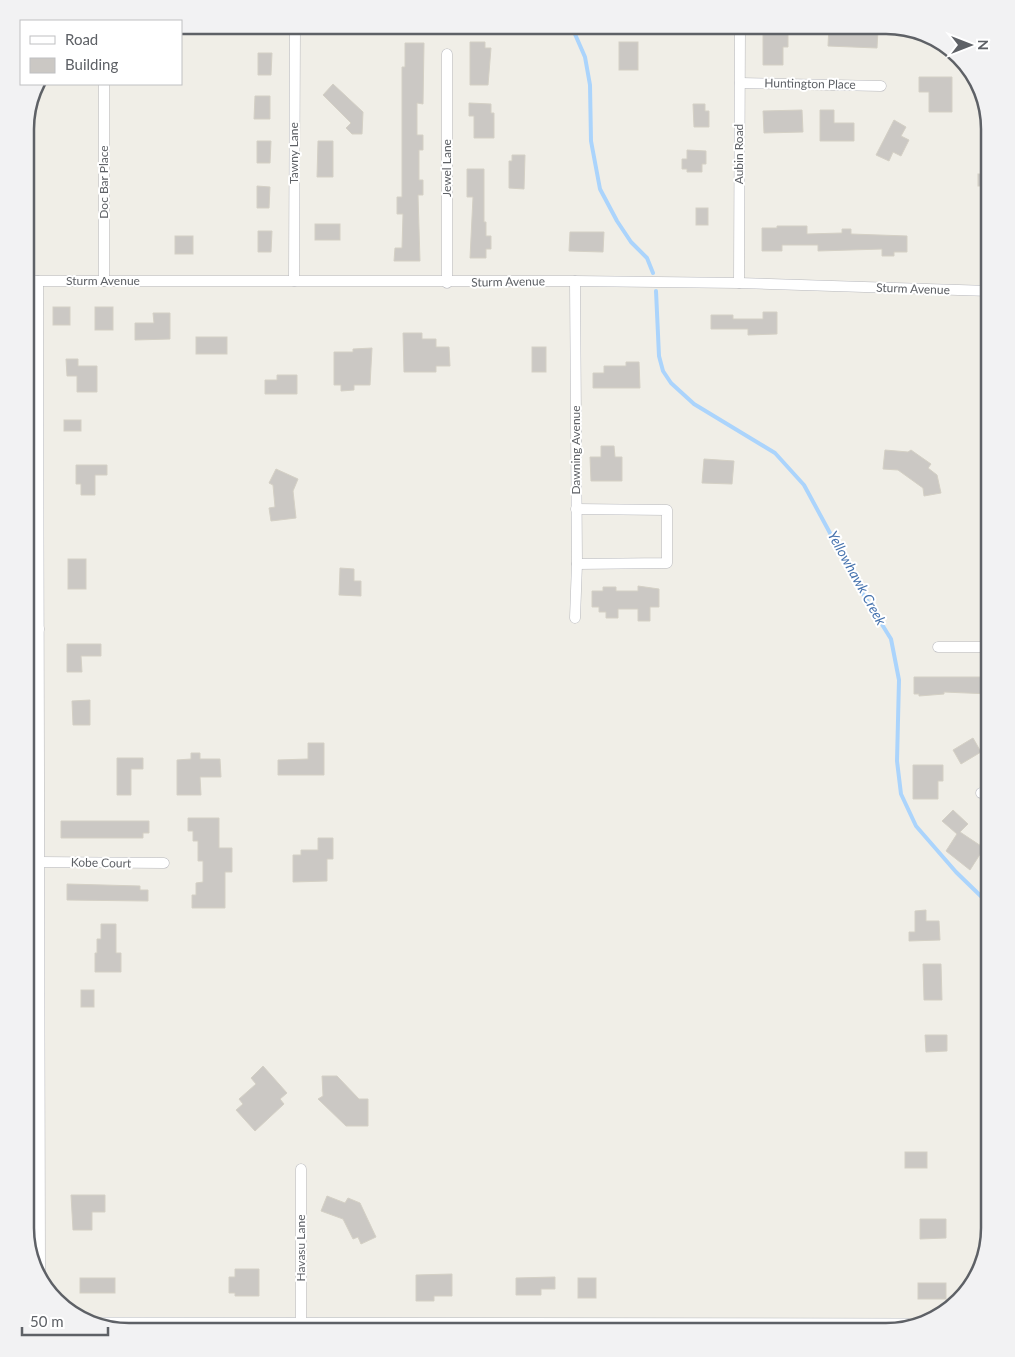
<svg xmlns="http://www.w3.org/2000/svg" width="1015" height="1357" viewBox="0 0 1015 1357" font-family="Lato,sans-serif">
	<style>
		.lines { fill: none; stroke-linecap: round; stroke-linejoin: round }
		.stream { stroke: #abd4fc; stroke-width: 4 }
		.building { fill: #cbc8c4; stroke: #d4d0c5 }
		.minor-casing { stroke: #b7b8bd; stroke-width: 11 }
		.secondary-casing { stroke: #b5b8bd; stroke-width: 16 }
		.minor { stroke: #fff; stroke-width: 10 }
		.secondary { stroke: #fff; stroke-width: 15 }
		.labels { text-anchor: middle; stroke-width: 4; stroke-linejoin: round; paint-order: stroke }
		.street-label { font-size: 12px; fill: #5e6166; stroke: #fff }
		.water-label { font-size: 14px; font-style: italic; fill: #4773ae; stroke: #fff }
		.rim { fill: none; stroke: #5e6166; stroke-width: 2.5 }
	</style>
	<rect width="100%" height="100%" fill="#f0eee7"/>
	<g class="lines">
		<g class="stream">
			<polyline points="571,25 585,57 590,85 591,141 600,189 617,221 631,242 647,258 653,273"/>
			<polyline points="656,291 659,356 663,371 671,383 694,404 775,453 804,485 863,594 891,639 899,680 897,761 901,794 916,826 956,872 990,905"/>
		</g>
	</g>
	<g class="building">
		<polygon points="763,25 783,25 783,29 788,29 788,47 783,47 783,65 763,65"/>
		<polygon points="829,25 843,25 843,29 878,30 877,48 828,46"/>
		<polygon points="470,42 485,42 485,48 491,48 488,85 470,85"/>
		<rect x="619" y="42" width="19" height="28"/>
		<polygon points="405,43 424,43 423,104 417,103 417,135 423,135 423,150 419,150 419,180 423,180 423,195 418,195 420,261 394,261 395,248 402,248 403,214 397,214 397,197 402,197 402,67 405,67"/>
		<polygon points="258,53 272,53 271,75 258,75"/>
		<polygon points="919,77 952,77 952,112 929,112 929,92 919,92"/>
		<polygon points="333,84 363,112 362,134 352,134 346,128 351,123 323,95"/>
		<polygon points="255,96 270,96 270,119 254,119"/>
		<polygon points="469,103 491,104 491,113 494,113 494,138 474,138 474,116 469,116"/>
		<polygon points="693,104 705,104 705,111 709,111 709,127 694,127"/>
		<polygon points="802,110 803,132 764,133 763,111"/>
		<polygon points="820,110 834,110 834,123 854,123 854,141 820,141"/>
		<polygon points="894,120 906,127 901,136 909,140 901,156 893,152 889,161 876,155"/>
		<polygon points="257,141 271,141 270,163 257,163"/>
		<polygon points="318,141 333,141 333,177 317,177"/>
		<polygon points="687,150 706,151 706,164 702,164 702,172 687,172 687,169 682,169 682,159 687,159"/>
		<polygon points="512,155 525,155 524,189 509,188 509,161 512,161"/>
		<polygon points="467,169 484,169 484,222 486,222 486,236 491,236 491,249 486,249 486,258 470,258 473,197 467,197"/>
		<rect x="978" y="174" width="12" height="12"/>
		<polygon points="257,186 270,187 269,208 257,208"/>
		<rect x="696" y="208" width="12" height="17"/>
		<rect x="315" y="224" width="25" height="16"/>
		<polygon points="777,226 807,226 807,234 842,233 842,229 851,229 851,234 907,236 907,252 894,252 894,256 882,256 882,249 818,251 818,245 782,245 782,251 762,251 762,228 777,228"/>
		<polygon points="258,231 272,231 271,252 258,252"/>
		<polygon points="570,232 604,232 603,252 569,251"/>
		<rect x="175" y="236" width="18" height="18"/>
		<rect x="53" y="307" width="17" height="18"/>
		<rect x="95" y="307" width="18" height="23"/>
		<polygon points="763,312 777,312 777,334 748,335 748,329 711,329 711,315 733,315 733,319 763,319"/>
		<polygon points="153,313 170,313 170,339 135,340 135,323 154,323"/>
		<polygon points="403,333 422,333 422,339 436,339 436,347 449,347 450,366 436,366 436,372 404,372"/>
		<rect x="196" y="337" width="31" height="17"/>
		<rect x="532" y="347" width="14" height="25"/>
		<polygon points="372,348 370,385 354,385 354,390 341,391 341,385 334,385 334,352 353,352 353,349"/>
		<polygon points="66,359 78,359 78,366 97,366 97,392 77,392 77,376 67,376"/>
		<polygon points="626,362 639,362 640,388 593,388 593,373 604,373 604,366 626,366"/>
		<polygon points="277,375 297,375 297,394 265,394 265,380 277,380"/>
		<rect x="64" y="420" width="17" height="11"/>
		<polygon points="601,446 614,446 615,457 622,457 622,481 591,481 590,457 601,457"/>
		<polygon points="885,450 908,452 911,450 931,464 928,468 937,475 941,493 924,496 923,488 898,470 883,469"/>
		<polygon points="704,459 734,461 732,484 702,483"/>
		<polygon points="76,465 107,465 107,475 95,475 95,495 81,495 81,484 76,484"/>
		<polygon points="276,469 298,479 293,491 296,518 271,521 269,508 275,507 273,485 269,483"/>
		<rect x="68" y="559" width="18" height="30"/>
		<polygon points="340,568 354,569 354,581 361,581 361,596 339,595"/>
		<polygon points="638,586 659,589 659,607 650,607 650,621 638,621 638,609 618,609 618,618 606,618 606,612 599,612 599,607 592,607 592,591 603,591 603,587 616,587 616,591 638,591"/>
		<polygon points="67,644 101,644 101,656 81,656 82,672 67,672"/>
		<polygon points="914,677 990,677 990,694 944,692 944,694 919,696 919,694 914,694"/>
		<polygon points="90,700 90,725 73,725 72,701"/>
		<polygon points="973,738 981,752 961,764 953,750"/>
		<polygon points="308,743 324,743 324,775 278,775 278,760 308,759"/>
		<polygon points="191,753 200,753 200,759 220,759 221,777 200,777 201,795 177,795 177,760 191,759"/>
		<polygon points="117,758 143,758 143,769 131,769 131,795 117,795"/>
		<polygon points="913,765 943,765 943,781 938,781 938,799 913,799"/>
		<polygon points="953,810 968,824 960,832 984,848 970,870 946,851 957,834 942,821"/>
		<polygon points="985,817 990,817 990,847 980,845"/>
		<polygon points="188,818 219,818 219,848 232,848 232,872 225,872 225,908 192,908 192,895 196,895 196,883 203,882 203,861 198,861 198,841 193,841 193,831 188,831"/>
		<polygon points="61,821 149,821 149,833 143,833 143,838 61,838"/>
		<polygon points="318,838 333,838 333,859 327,859 327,881 293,882 293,855 301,855 301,850 318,850"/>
		<polygon points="67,884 140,886 140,890 148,890 148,901 67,900"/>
		<polygon points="926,910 926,921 939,921 940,940 909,941 909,932 915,932 915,911"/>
		<polygon points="101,924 116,924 116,953 121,953 121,972 95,972 95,953 97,953 97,939 101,939"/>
		<polygon points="923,964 941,964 942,1000 924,1000"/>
		<rect x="81" y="990" width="13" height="17"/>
		<polygon points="925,1035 947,1035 947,1051 926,1052"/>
		<polygon points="263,1066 287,1093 280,1099 284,1104 255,1131 236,1110 243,1104 239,1099 256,1084 251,1078"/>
		<polygon points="322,1076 337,1076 359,1099 368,1099 368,1126 346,1126 318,1099 323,1096"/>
		<rect x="905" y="1152" width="22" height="16"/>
		<polygon points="71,1195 105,1195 105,1212 92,1212 92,1230 73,1230"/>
		<polygon points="327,1196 345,1203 348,1198 360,1203 376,1237 361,1244 358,1237 353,1239 343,1219 321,1211"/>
		<polygon points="920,1219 946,1219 946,1238 920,1239"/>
		<polygon points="235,1269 259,1269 259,1296 235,1296 235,1293 229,1293 229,1277 235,1277"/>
		<polygon points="452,1274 452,1296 434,1296 434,1301 416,1301 416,1275"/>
		<polygon points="555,1277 555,1289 541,1289 541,1295 516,1295 516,1278"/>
		<rect x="80" y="1278" width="35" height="15"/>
		<rect x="578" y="1278" width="18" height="20"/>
		<rect x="918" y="1283" width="28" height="16"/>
	</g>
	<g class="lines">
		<defs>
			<g id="minor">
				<polyline points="447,54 447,283"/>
				<polyline points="740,83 881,86"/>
				<polyline points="104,84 104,281"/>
				<polyline points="25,281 575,281 739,283 990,291"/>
				<polyline points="38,281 40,1277"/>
				<polyline points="294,281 295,25"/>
				<polyline points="575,281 577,564 575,618"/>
				<polyline points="739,283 740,25"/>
				<polyline points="576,509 667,510 667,563 577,564"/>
				<polyline points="25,629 39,629"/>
				<polyline points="938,647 990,647"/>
				<polyline points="981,793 990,793"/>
				<polyline points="39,862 164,863"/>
				<polyline points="25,995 39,995"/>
				<polyline points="301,1169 301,1327"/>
			</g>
			<polyline id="secondary" points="103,1325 906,1326"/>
		</defs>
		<use href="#minor" class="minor-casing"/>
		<use href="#secondary" class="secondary-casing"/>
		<use href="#minor" class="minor"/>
		<use href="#secondary" class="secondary"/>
	</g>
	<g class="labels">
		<g class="street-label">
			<text transform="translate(810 84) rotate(1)" y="4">Huntington Place</text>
			<text transform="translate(294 153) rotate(-90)" y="4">Tawny Lane</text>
			<text transform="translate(739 154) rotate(-90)" y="4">Aubin Road</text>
			<text transform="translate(447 168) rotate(-90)" y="4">Jewel Lane</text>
			<text transform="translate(104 182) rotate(-90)" y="4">Doc Bar Place</text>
			<text x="103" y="285">Sturm Avenue</text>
			<text transform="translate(508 282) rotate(-1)" y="4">Sturm Avenue</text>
			<text transform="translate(913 289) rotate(2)" y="4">Sturm Avenue</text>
			<text transform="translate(576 450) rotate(-90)" y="4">Dawning Avenue</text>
			<text transform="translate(101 863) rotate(1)" y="4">Kobe Court</text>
			<text transform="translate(301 1248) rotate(-90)" y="4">Havasu Lane</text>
		</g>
		<g class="water-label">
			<text transform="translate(857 578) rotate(61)" y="5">Yellowhawk Creek</text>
		</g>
	</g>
	<path d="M0 0H1015V1357H0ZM129 34H886A95 95 0 0 1 981 129V1228A95 95 0 0 1 886 1323H129A95 95 0 0 1 34 1228V129A95 95 0 0 1 129 34Z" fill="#f2f2f3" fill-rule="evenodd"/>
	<path class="rim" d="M129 34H886A95 95 0 0 1 981 129V1228A95 95 0 0 1 886 1323H129A95 95 0 0 1 34 1228V129A95 95 0 0 1 129 34Z"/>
	<rect x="20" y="20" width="162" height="65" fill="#ffffff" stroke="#bfc0c2"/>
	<rect x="30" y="36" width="25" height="8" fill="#ffffff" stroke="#bfc0c2"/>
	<text x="65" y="45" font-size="15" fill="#5e6166">Road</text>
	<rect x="30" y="58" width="25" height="15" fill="#cbc8c4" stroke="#bfc0c2"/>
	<text x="65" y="70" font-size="15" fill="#5e6166">Building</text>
	<g transform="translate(970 45) rotate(90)" stroke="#ffffff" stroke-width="4" paint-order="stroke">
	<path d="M0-4L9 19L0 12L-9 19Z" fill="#5e6166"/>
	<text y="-8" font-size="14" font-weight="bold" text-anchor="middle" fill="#5e6166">N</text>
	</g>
	<path d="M22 1327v8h86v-8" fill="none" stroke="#5e6166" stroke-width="2.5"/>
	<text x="30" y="1327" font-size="15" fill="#5e6166" stroke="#ffffff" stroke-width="4" paint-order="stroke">50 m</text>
</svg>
